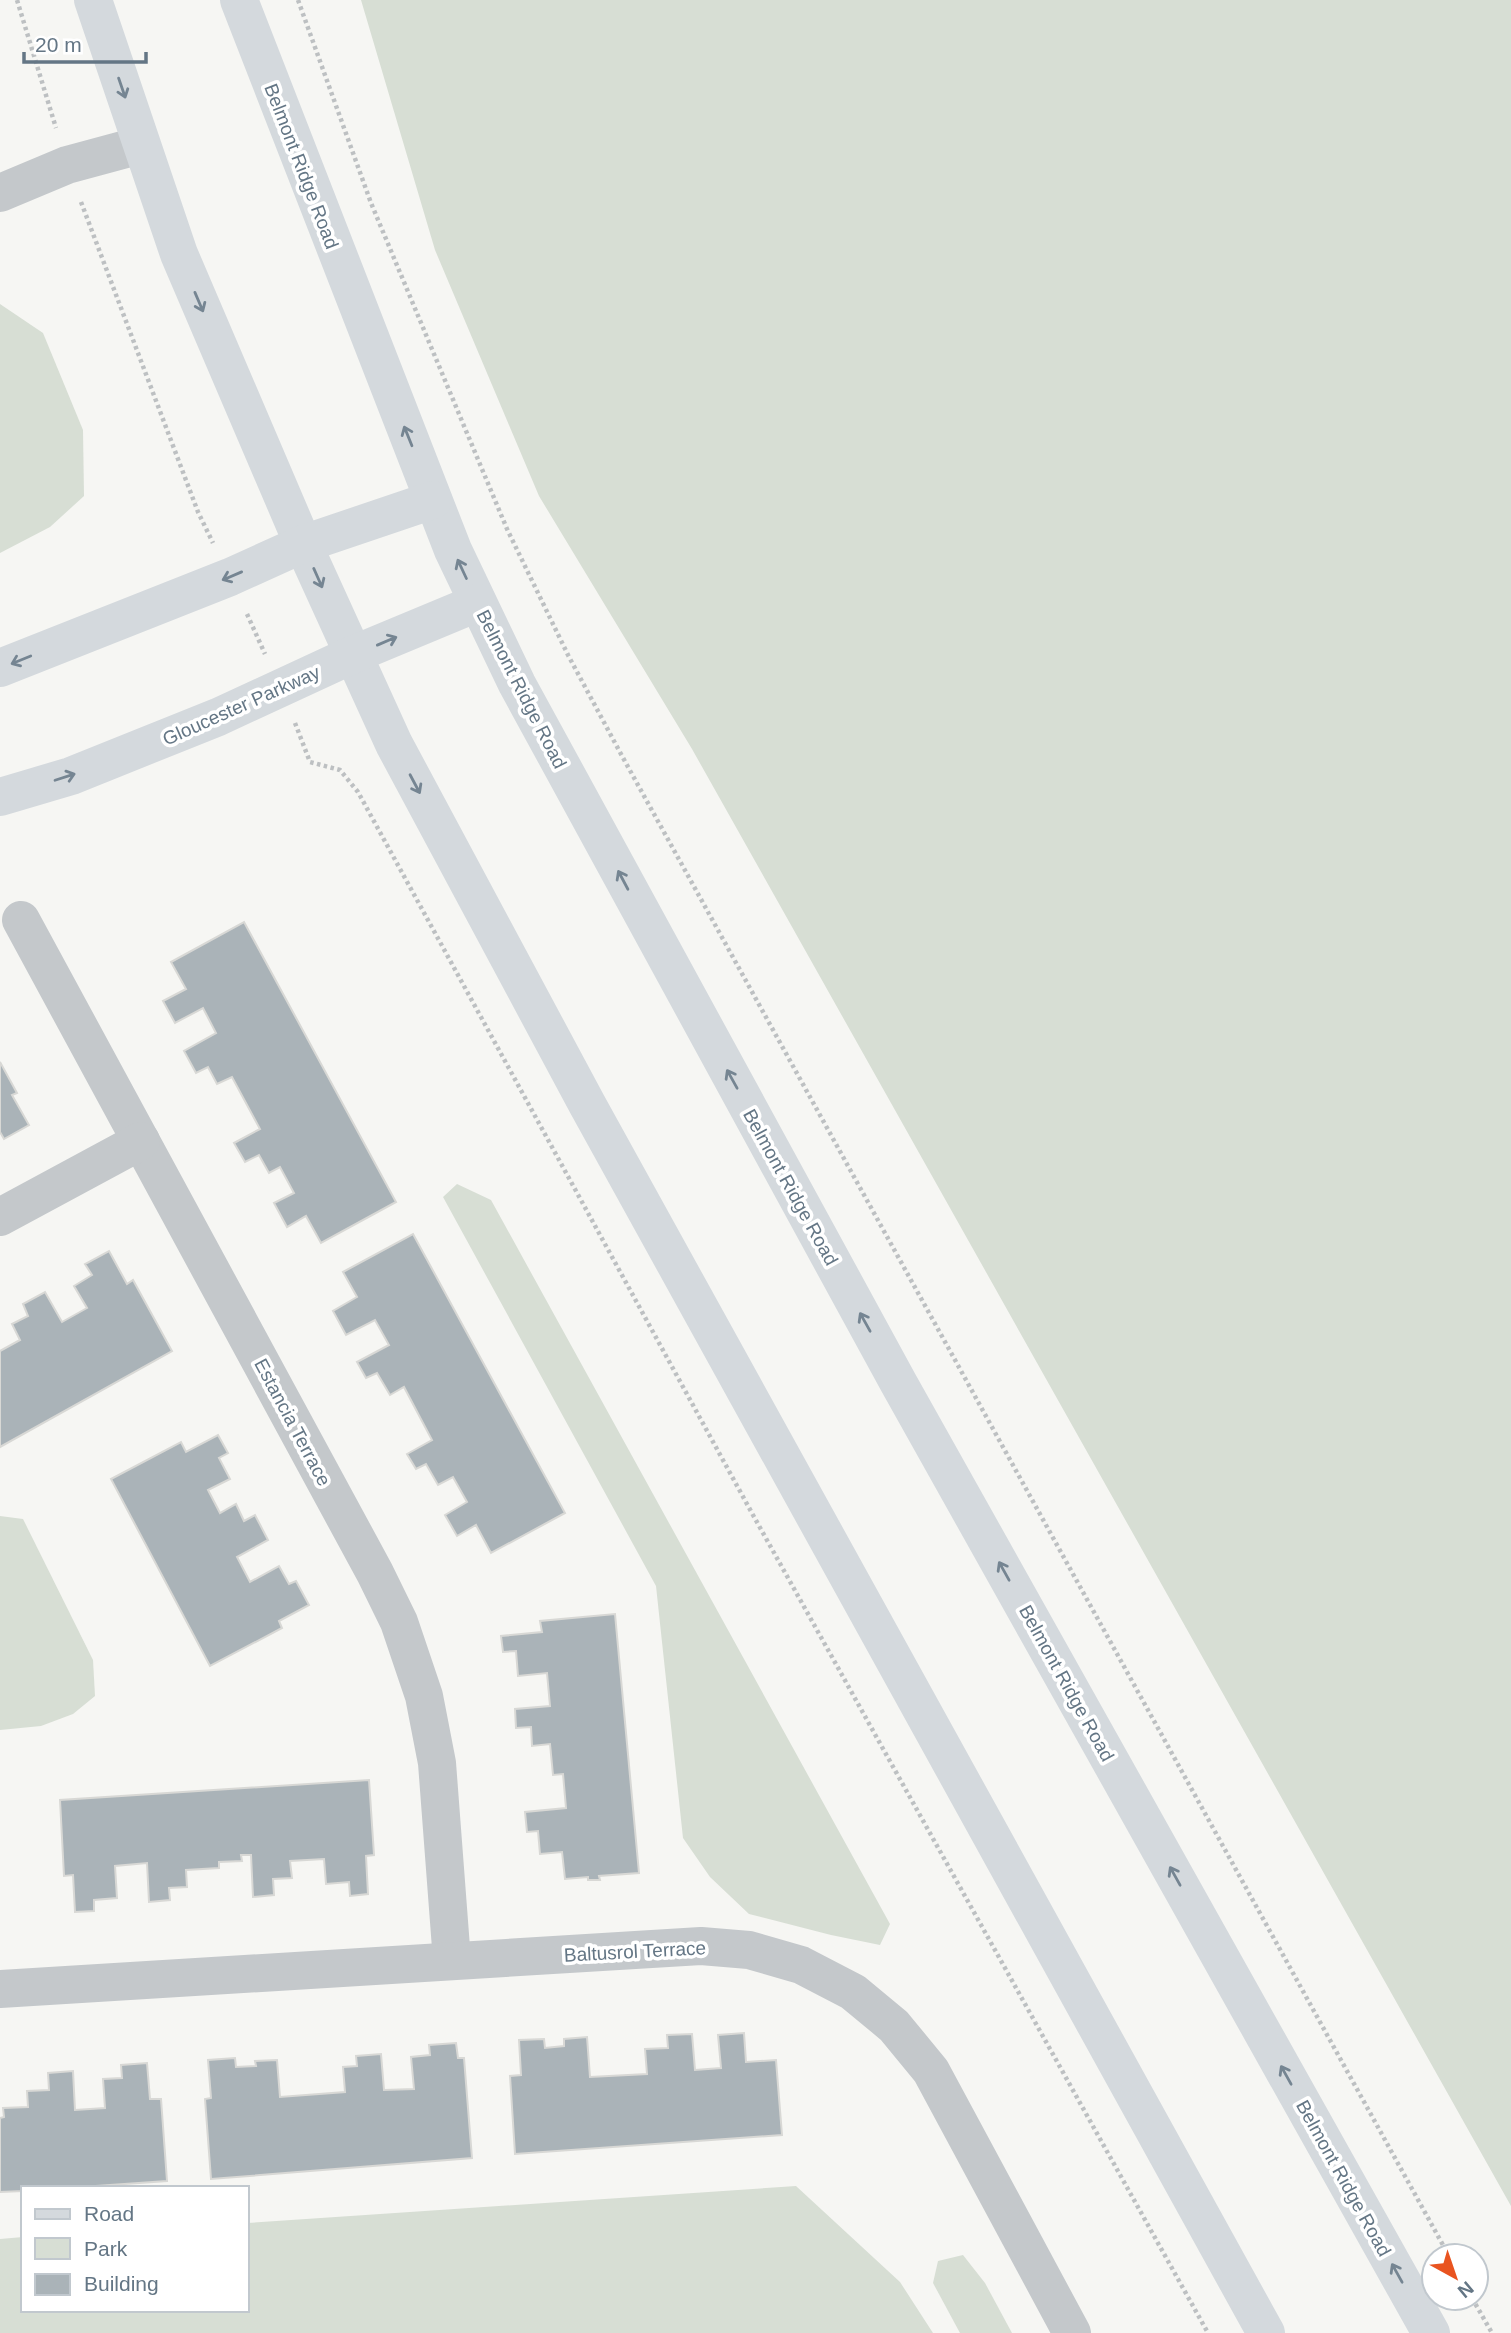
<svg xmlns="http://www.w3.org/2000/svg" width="1511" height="2333" viewBox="0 0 1511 2333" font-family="Arial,sans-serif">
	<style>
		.green { fill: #d7ded4 }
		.building { fill: #aab3b8; stroke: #d8d8d5; stroke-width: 2 }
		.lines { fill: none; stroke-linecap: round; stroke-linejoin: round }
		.path { stroke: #bdc0c2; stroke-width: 4.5; stroke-dasharray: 3.5 3.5; stroke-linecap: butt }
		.minor { stroke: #c4c8cb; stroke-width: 38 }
		.major { stroke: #d4d9dd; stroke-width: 38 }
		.oneway { stroke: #758592 }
		.labels { text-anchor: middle; stroke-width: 7; stroke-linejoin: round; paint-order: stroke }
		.street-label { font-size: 19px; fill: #647685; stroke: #fff }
	</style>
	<rect width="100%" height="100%" fill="#f6f6f3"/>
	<g class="green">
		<polygon points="361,0 1511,0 1511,2206 692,749 539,496 435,250"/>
		<polygon points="0,304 43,333 83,430 84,496 50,527 0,553"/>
		<polygon points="457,1184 491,1200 890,1924 880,1945 831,1935 749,1914 710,1877 683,1838 656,1586 443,1197"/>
		<polygon points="0,1516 23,1519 93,1660 95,1696 73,1714 41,1726 0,1730"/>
		<polygon points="796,2186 900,2282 933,2333 0,2333 0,2239 23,2237 23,2310 247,2310 247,2223"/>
		<polygon points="963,2255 985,2283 1012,2333 960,2333 933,2283 938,2261"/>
	</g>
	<g class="building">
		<polygon points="244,922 396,1202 321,1243 306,1216 287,1227 274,1203 294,1193 280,1167 269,1173 259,1155 245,1162 234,1143 260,1129 232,1077 217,1084 208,1067 196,1073 184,1051 216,1033 203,1008 175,1023 163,1001 186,989 171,962"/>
		<polygon points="0,1062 17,1093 12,1095 29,1125 4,1139 0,1132"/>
		<polygon points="413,1234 565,1513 491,1553 476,1525 457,1536 445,1515 467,1502 453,1477 438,1485 426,1464 416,1469 407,1454 432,1440 404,1387 390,1395 377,1373 366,1378 357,1362 389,1345 375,1320 346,1335 333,1311 357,1297 343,1272"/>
		<polygon points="109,1251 127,1284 133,1280 172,1351 0,1447 0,1351 20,1340 12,1324 28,1316 23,1304 45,1292 62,1322 87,1308 74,1286 92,1275 85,1264"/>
		<polygon points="218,1435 228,1453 219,1458 230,1479 208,1490 220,1513 236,1504 244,1521 255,1515 268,1540 237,1557 250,1582 279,1566 289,1584 296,1581 309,1605 279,1621 282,1628 210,1666 111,1479 181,1442 186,1452"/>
		<polygon points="615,1614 639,1873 599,1876 600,1880 588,1880 588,1877 565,1879 562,1852 540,1854 538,1831 527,1832 525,1812 566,1808 563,1774 553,1775 550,1744 532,1746 531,1727 516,1728 515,1709 550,1706 547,1673 518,1676 516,1651 503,1652 501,1636 542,1632 540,1621"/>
		<polygon points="369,1780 374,1855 366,1856 368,1894 350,1896 349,1882 326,1884 324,1859 290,1861 292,1878 273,1879 274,1895 253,1897 251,1855 241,1855 242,1861 219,1862 219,1868 186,1870 187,1887 169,1888 170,1900 149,1902 147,1863 115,1866 117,1898 94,1900 94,1911 75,1912 73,1875 64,1876 60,1800"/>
		<polygon points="744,2033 746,2062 776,2060 782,2135 515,2154 510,2076 521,2075 519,2040 544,2039 545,2048 564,2046 564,2039 587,2037 590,2077 647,2074 645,2049 668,2048 667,2035 692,2034 695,2070 721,2068 718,2035"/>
		<polygon points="456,2043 458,2058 464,2058 472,2158 211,2179 205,2099 211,2098 208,2060 235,2058 236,2067 256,2066 255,2061 277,2060 280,2097 345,2092 343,2067 357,2066 356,2056 381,2054 384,2090 414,2089 411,2057 430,2055 429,2045"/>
		<polygon points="147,2063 150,2099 161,2099 167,2181 67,2188 23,2188 23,2191 0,2192 0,2118 4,2117 3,2108 28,2107 27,2091 49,2090 48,2073 73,2071 75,2110 105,2108 103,2079 122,2078 121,2065"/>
	</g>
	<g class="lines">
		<g class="path">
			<polyline points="17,0 56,128"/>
			<polyline points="298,0 371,203 507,529 568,655 622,756 1449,2256"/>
			<polyline points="81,202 198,512 213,543"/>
			<polyline points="247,614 265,654"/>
			<polyline points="295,723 310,762 340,770 358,792 753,1515 1208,2333"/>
			<polyline points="1472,2298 1492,2333"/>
		</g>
		<g class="minor">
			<polyline points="0,193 67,165 141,145"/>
			<polyline points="21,920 375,1573 399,1622 424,1696 437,1763 452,1961"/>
			<polyline points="0,1217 141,1141"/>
			<polyline points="0,1989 701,1946 749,1950 801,1965 853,1992 894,2026 931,2071 1072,2333"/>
		</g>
		<g class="major">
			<polyline points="93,0 179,254 303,544 394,744 587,1104 1266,2333"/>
			<polyline points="239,0 453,550 517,684 898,1382 1431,2333"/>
			<polyline points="0,668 230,577 303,544 433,500"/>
			<polyline points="0,797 71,776 218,717 352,655 477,603"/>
		</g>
	</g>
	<defs><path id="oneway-shaft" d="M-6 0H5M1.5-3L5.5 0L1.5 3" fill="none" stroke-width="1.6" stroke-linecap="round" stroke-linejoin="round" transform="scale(1.75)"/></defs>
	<g class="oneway">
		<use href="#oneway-shaft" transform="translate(122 88) rotate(71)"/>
		<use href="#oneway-shaft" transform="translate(199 302) rotate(67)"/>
		<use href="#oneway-shaft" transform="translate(408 436) rotate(-112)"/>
		<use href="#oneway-shaft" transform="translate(462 569) rotate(-115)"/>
		<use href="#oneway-shaft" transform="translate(232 576) rotate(157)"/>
		<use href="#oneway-shaft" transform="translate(318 578) rotate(66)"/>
		<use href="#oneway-shaft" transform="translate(387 641) rotate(-23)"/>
		<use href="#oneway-shaft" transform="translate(21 660) rotate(158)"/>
		<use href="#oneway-shaft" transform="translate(65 777) rotate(-18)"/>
		<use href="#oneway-shaft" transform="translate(415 784) rotate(62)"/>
		<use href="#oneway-shaft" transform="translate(623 880) rotate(-118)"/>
		<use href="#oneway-shaft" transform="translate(732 1079) rotate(-119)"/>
		<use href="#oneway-shaft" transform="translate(865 1322) rotate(-119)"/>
		<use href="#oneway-shaft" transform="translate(1004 1571) rotate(-119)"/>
		<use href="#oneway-shaft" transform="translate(1175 1876) rotate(-119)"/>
		<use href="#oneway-shaft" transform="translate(1286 2075) rotate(-119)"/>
		<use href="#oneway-shaft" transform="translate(1397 2273) rotate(-119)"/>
	</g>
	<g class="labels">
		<g class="street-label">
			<text transform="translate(302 166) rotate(69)" y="7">Belmont Ridge Road</text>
			<text transform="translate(522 689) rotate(63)" y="7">Belmont Ridge Road</text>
			<text transform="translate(241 705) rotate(-24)" y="7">Gloucester Parkway</text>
			<text transform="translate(791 1187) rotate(61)" y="7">Belmont Ridge Road</text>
			<text transform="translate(293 1422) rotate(62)" y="7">Estancia Terrace</text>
			<text transform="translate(1067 1683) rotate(61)" y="7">Belmont Ridge Road</text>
			<text transform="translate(635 1951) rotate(-3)" y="7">Baltusrol Terrace</text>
			<text transform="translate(1344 2178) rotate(61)" y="7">Belmont Ridge Road</text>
		</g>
	</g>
	<rect x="21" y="2186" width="228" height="126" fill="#ffffff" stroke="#c1c8ce" stroke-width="2"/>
	<rect x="35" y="2209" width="35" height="10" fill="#d4d9dd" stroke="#c1c8ce" stroke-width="2"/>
	<text x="84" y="2221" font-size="21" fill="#647685">Road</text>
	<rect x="35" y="2238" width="35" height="21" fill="#d7ded4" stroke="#c1c8ce" stroke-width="2"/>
	<text x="84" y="2256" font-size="21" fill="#647685">Park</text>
	<rect x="35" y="2274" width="35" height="21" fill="#aab3b8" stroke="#c1c8ce" stroke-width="2"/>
	<text x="84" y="2291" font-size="21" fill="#647685">Building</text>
	<g transform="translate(1455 2277) rotate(140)"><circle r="33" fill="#ffffff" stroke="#c1c8ce" stroke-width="2"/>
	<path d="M0-5L12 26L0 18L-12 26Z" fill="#e95420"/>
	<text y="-10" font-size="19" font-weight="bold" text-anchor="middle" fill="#647685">N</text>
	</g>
	<path d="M24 52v10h122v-10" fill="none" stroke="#647685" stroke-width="3.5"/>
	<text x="35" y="52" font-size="21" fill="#647685" stroke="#ffffff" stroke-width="5" paint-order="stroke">20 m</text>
</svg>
